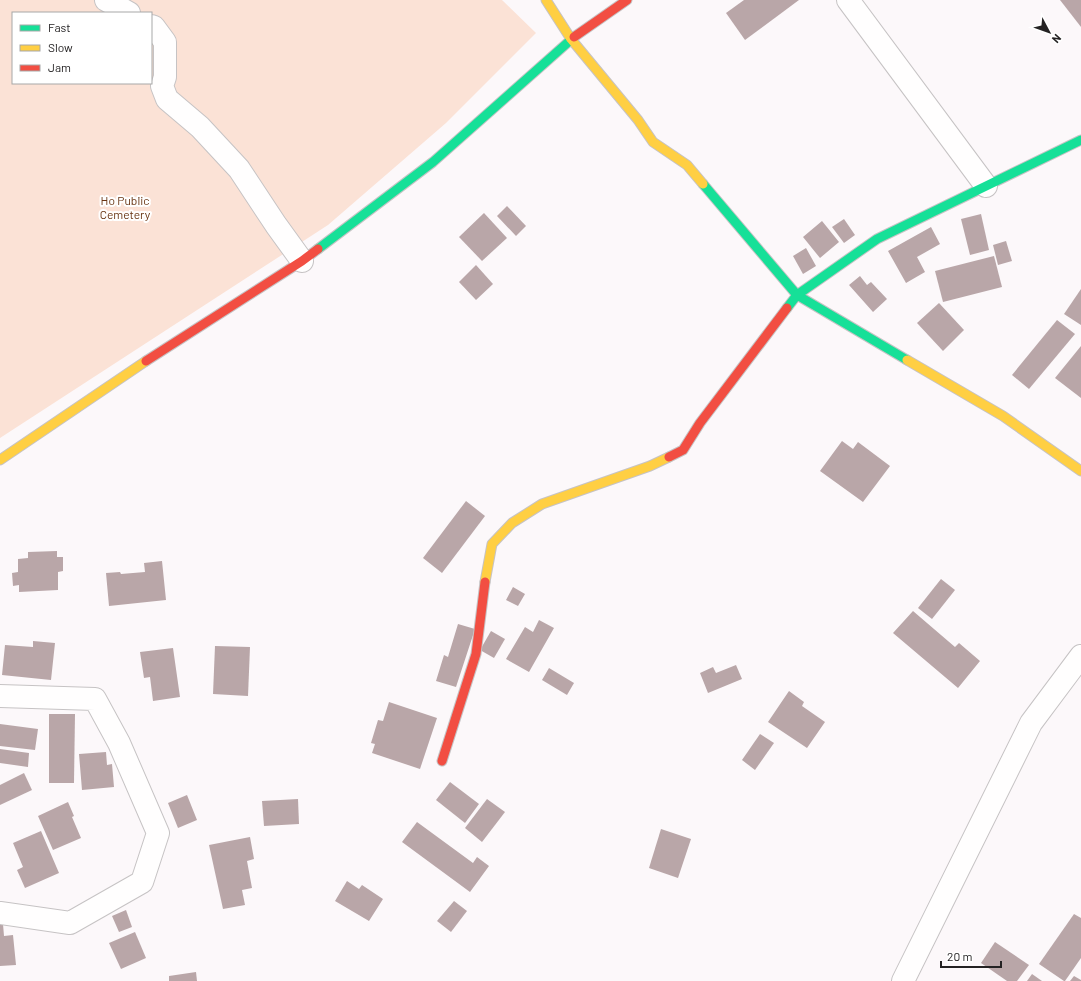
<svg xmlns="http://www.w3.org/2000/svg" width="1081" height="981" viewBox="0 0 1081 981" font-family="Barlow,sans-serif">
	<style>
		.green { fill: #fbe2d6; fill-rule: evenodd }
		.building { fill: #b9a6a8 }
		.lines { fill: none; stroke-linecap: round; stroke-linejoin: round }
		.street-casing { stroke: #c6c3c4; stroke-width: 24 }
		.fast-casing { stroke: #c6c3c4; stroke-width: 11 }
		.slow-casing { stroke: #c6c3c4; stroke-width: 11 }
		.jam-casing { stroke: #c6c3c4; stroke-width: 11 }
		.street { stroke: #fffefe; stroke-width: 22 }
		.fast { stroke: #16e098; stroke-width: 9 }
		.slow { stroke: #ffcf43; stroke-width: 9 }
		.jam { stroke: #f24e42; stroke-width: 9 }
		.labels { text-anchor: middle; stroke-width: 4; stroke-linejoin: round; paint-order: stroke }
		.park-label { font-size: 12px; fill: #693513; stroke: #fff }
	</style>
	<rect width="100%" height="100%" fill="#fcf8fa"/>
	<path class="green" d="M0 0H502L536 33 446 123 328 225 0 438ZM13 13H151V83H13Z"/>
	<g class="building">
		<polygon points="744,0 799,0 745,40 726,13"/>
		<polygon points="1060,0 1081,0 1081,27"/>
		<polygon points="507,206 526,226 516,236 497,216"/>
		<polygon points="484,213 507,238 482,261 459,237"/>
		<polygon points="981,214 989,250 970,255 961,219"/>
		<polygon points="844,219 855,235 844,243 832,227"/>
		<polygon points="822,221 839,242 820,258 803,237"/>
		<polygon points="931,227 940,244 917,257 925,272 906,283 888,251"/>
		<polygon points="1006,241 1012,261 998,265 993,245"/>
		<polygon points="806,248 816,266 803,274 793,256"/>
		<polygon points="994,256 1002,287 943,302 935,271"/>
		<polygon points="476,265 493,284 476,300 459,282"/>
		<polygon points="860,276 867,285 871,282 887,299 873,312 849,285"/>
		<polygon points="1081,289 1081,325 1064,314"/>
		<polygon points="939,303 964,330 943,351 917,323"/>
		<polygon points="1057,320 1075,334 1029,389 1012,375"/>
		<polygon points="1081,346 1081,398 1055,378"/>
		<polygon points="842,441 853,449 858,442 890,466 863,502 820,471"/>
		<polygon points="466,501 485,516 442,573 423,558"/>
		<polygon points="57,551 57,557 63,557 63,571 58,572 58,590 19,592 19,585 13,586 12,573 18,572 18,559 28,558 28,552"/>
		<polygon points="162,561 166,600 109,606 106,573 120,572 121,574 145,572 144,563"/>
		<polygon points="941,579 955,590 932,619 918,608"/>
		<polygon points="513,587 525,594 518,606 506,600"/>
		<polygon points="913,611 955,647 959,643 980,661 958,688 893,633"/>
		<polygon points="539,620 554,628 529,672 506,659 525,627 533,632"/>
		<polygon points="458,624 475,629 456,687 436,681 444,655 448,657"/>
		<polygon points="491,631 505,639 494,658 480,650"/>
		<polygon points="33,641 55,643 51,680 2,675 5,645 33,647"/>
		<polygon points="215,646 250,647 248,696 213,694"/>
		<polygon points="173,648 180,697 153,701 150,677 144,678 140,652"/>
		<polygon points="736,665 742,679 708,693 700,673 713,667 716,673"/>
		<polygon points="549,668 574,683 567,695 542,680"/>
		<polygon points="789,691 804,702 802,706 825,722 807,748 768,722"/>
		<polygon points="389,702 437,718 420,769 372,753 375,744 371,743 378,720 383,721"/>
		<polygon points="49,714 75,714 74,783 49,783"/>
		<polygon points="0,724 38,729 35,750 0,746"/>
		<polygon points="760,734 774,743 755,770 742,760"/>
		<polygon points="0,749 29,753 28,767 0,763"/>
		<polygon points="106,752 107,765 112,764 114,787 82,790 79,754"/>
		<polygon points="24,773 32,790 0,805 0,785"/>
		<polygon points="450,782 479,804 465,823 436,800"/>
		<polygon points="187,795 197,820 178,828 168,803"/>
		<polygon points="298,799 299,824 264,826 262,801"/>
		<polygon points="487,799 505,812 482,842 465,828"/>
		<polygon points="68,802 74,816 72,817 81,838 53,850 38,816"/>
		<polygon points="417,822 473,863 477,857 489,866 470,892 402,842"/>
		<polygon points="661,829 691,839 678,878 649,868"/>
		<polygon points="41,831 59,873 25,888 17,870 23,867 13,843"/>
		<polygon points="250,837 254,859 247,861 252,888 242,890 245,905 223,909 209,845"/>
		<polygon points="347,881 359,889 362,885 383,899 369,921 335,901"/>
		<polygon points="454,901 467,911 451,932 437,921"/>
		<polygon points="126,910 132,927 119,932 112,916"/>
		<polygon points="1074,914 1081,918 1081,958 1065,981 1064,981 1039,964"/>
		<polygon points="0,924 3,924 4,936 13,935 16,965 0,966"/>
		<polygon points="135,932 146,958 121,969 109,943"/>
		<polygon points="995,942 1029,965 1017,981 1007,981 981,963"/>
		<polygon points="196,972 197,981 169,981 169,976"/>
		<polygon points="1032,974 1042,981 1027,981"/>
		<polygon points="1074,976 1081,980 1081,981 1070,981"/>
	</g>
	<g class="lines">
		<defs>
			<g id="street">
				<polyline points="106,0 129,13"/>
				<polyline points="848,0 986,186"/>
				<polyline points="151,26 154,27 165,42 165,77 162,86 167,99 200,127 239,169 276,225 302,261"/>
				<polyline points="0,696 95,699 119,743 158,833 142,882 70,923 0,913"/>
				<polyline points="903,981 1031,723 1081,656"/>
			</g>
			<g id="fast">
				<polyline points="703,184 797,295 907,360"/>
				<polyline points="318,249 433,162 574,37"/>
				<polyline points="787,308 797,295 877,239 1081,140"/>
			</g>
			<g id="slow">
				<polyline points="546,0 571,39 638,120 653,142 687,165 703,184"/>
				<polyline points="907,360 1003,416 1081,471"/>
				<polyline points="0,460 146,361"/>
				<polyline points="485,582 492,544 512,523 542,504 650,466 669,457"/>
			</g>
			<g id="jam">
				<polyline points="574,37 627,0"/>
				<polyline points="146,361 302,261 318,249"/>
				<polyline points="669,457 683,450 700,423 787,308"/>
				<polyline points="442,761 476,654 485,582"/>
			</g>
		</defs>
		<use href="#street" class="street-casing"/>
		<use href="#fast" class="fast-casing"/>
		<use href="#slow" class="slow-casing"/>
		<use href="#jam" class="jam-casing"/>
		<use href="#street" class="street"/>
		<use href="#fast" class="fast"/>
		<use href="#slow" class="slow"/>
		<use href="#jam" class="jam"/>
	</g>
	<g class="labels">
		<g class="park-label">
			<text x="125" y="205">Ho Public<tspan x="125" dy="14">Cemetery</tspan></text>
		</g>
	</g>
	<rect x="12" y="12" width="140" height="72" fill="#ffffff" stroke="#a7a7a7"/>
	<rect x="20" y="25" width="20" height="6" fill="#16e098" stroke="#a7a7a7"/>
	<text x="48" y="32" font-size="12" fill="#242223">Fast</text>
	<rect x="20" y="45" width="20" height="6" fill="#ffcf43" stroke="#a7a7a7"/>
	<text x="48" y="52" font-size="12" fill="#242223">Slow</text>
	<rect x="20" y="65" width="20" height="6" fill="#f24e42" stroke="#a7a7a7"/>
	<text x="48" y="72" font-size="12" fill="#242223">Jam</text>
	<g transform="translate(1049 32) rotate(131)" stroke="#ffffff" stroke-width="3" paint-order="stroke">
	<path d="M0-3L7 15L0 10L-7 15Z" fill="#242223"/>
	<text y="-6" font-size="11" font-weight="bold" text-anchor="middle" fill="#242223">N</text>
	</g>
	<path d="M941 961v6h60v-6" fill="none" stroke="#242223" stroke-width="2"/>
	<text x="947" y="961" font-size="12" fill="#242223" stroke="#ffffff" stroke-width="3" paint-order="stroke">20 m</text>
</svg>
